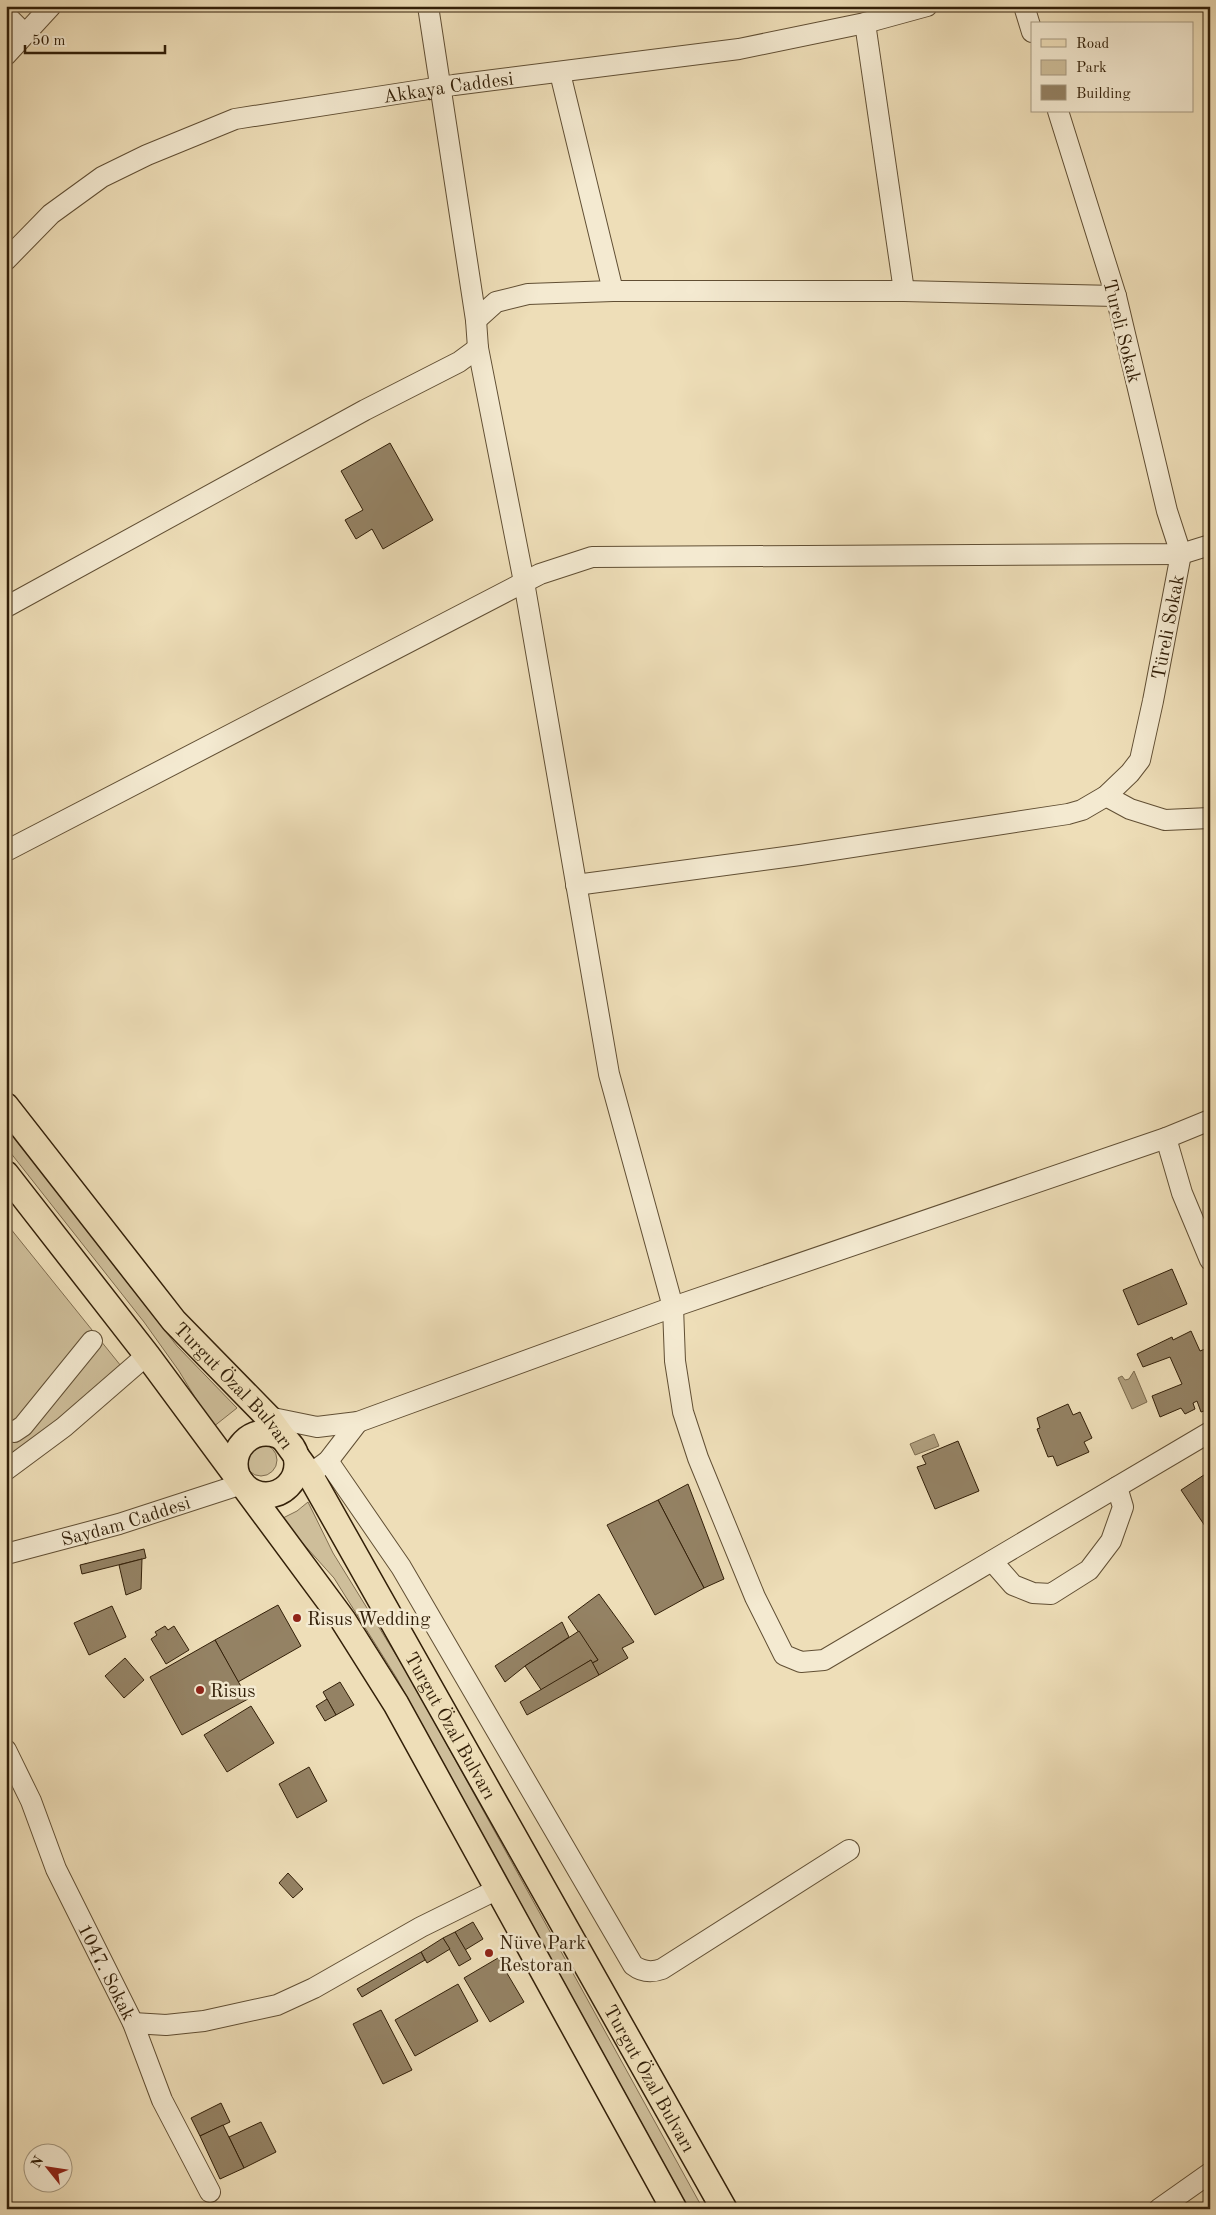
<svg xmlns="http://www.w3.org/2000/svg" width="1216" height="2215" viewBox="0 0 1216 2215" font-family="'Old Standard TT',serif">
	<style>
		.green { fill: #cebe9a; stroke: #806e51 }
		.water { fill: #ae9d7c; stroke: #7c6b4e }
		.building { fill: #948264; stroke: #321f08 }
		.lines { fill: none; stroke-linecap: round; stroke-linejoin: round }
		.minor-casing { stroke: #614f34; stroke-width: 22 }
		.major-casing { stroke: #321f08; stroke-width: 28 }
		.minor { stroke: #f4ead1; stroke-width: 20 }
		.major { stroke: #eedeb8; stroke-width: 25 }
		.poi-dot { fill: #8f2418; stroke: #f4ead1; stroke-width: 2 }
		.labels { text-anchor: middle; stroke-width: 5; stroke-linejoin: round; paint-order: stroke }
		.street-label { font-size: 19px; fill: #321f08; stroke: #f4ead1 }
		.poi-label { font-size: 19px; fill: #321f08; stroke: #f4ead1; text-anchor: start }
	</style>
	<rect width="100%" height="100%" fill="#eedeb8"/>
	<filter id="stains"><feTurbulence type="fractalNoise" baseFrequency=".004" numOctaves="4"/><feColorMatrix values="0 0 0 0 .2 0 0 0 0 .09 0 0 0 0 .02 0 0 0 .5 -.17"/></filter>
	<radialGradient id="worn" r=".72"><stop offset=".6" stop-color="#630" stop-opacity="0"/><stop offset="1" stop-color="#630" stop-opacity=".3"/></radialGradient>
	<g class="green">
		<polygon points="6,1127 177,1346 237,1408 213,1427 179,1371 144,1322 6,1147"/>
		<polygon points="6,1223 121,1366 36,1439 6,1459"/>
		<circle cx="261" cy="1460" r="16"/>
		<polygon points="308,1502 333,1553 409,1676 703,2209 689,2209 396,1677 334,1578 281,1519 297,1511"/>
	</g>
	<g class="water">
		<polygon points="1134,1371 1147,1402 1132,1409 1118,1378 1122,1376 1125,1380 1129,1379"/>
		<polygon points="934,1434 939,1446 915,1455 910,1444"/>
	</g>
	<g class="building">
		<polygon points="390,443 433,520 383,549 372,529 356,539 345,520 363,510 341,471"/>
		<polygon points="1172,1269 1187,1304 1138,1325 1123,1290"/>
		<polygon points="1191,1331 1200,1351 1205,1349 1210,1360 1210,1363 1206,1365 1210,1374 1210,1409 1201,1412 1197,1401 1193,1403 1195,1409 1185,1414 1181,1408 1160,1417 1152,1396 1182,1384 1170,1357 1143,1367 1137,1354 1172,1337 1173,1340"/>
		<polygon points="1068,1404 1073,1415 1080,1412 1092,1438 1084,1442 1089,1452 1057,1466 1053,1456 1048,1457 1037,1429 1040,1428 1037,1418"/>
		<polygon points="958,1441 979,1491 935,1509 917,1467 926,1464 922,1456"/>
		<polygon points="1210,1466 1210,1522 1205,1526 1181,1490 1207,1473 1204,1470"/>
		<polygon points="688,1484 724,1579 704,1588 658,1500"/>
		<polygon points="658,1500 704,1588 655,1615 607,1525"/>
		<polygon points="144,1549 146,1558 82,1574 80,1565"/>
		<polygon points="142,1559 141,1589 126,1595 119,1565"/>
		<polygon points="599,1594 634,1642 622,1648 628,1658 599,1675 592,1663 598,1660 568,1617"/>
		<polygon points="278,1605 301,1646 238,1682 215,1640"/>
		<polygon points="112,1606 126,1637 89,1655 74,1623"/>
		<polygon points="562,1622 569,1637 525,1666 505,1682 495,1666"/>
		<polygon points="165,1626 168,1630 174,1626 189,1650 166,1664 151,1639 157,1635 155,1632"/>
		<polygon points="579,1631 598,1660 592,1663 591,1660 542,1691 525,1666"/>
		<polygon points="215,1640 248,1699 182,1735 150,1677"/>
		<polygon points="125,1658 144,1680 124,1698 105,1676"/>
		<polygon points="591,1660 599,1675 527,1715 520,1702"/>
		<polygon points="340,1682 354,1705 336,1715 323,1692"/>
		<polygon points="327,1699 336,1715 325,1721 316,1706"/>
		<polygon points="251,1706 274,1743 227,1772 204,1735"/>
		<polygon points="309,1767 327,1801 297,1818 279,1784"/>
		<polygon points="288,1873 303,1889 293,1898 279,1883"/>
		<polygon points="473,1922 483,1939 465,1950 455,1932"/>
		<polygon points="455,1932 471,1959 459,1966 443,1938"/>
		<polygon points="443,1938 450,1949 427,1963 421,1952"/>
		<polygon points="421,1952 425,1960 362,1997 357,1989"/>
		<polygon points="498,1958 524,2002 490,2022 464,1978"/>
		<polygon points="458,1984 478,2021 415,2056 395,2020"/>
		<polygon points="381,2010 412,2070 383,2084 353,2024"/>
		<polygon points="221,2103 230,2122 200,2136 191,2118"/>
		<polygon points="261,2122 276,2152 244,2168 229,2137"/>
		<polygon points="223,2125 244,2168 220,2179 200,2136"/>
	</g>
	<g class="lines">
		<defs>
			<g id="minor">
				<polyline points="428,6 476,320 478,348 524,582 609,1074 673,1307 675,1361 683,1412 698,1458 755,1597 784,1655 801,1662 824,1660 1210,1432"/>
				<polyline points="1024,6 1032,32"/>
				<polyline points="6,15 25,34"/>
				<polyline points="865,23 904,291"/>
				<polyline points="6,55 51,6"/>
				<polyline points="560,73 613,291"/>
				<path id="s1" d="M6 260 51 214 102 177 147 155 235 119 454 85 739 49 865 23 927 6"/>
				<polyline points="476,320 496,302 528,294 613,291 904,291 1116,296"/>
				<polyline points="6,607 365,410 459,362 478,348"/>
				<polyline points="1106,796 1130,809 1165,820 1210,818"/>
				<polyline points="6,851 540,574 592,557 1181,554 1210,545"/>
				<path id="s2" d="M576 885 800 855 1068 814 1082 810 1106 796 1130 773 1140 760 1153 701 1181 554 1167 511 1116 296 1058 111"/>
				<polyline points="1166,1138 1182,1193 1210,1260"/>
				<polyline points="268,1417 317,1427 358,1422 673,1307 1166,1138 1210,1120"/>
				<polyline points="6,1429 14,1432 23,1426 92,1341"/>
				<path d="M328 1461 401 1567 633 1965C642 1972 651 1973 662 1969L849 1850"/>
				<polyline points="317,1469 328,1461 358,1422"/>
				<polyline points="6,1470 64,1427 147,1355"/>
				<path id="s3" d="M6 1554 119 1524 242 1484"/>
				<polyline points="992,1561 1013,1585 1033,1593 1051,1594 1089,1570 1111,1541 1123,1507 1117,1487"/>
				<path id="s4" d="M6 1750 31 1801 56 1869 133 2023 162 2100 210 2192"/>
				<polyline points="133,2023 166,2025 204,2021 277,2005 314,1988 421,1927 498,1889"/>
				<polyline points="1159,2209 1210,2173"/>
			</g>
			<g id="major">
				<path id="s5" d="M6 1106 174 1321 268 1417 310 1475 724 2209"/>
				<polyline points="6,1174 147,1355 343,1620 396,1704 674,2209"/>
				<circle cx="266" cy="1464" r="31"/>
			</g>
		</defs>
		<use href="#minor" class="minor-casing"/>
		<use href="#major" class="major-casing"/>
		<use href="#minor" class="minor"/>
		<use href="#major" class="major"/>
	</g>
	<g class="poi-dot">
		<circle cx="297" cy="1618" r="5"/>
		<circle cx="200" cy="1690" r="5"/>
		<circle cx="489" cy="1953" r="5"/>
	</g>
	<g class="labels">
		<g class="street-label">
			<text dy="7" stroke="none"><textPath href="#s1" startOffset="488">Akkaya Caddesi</textPath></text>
			<text transform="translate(1123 331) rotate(76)" y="7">Tureli Sokak</text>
			<text dy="7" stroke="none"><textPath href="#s2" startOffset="725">Türeli Sokak</textPath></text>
			<text dy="7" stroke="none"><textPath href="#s5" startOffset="361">Turgut Özal Bulvarı</textPath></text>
			<text dy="7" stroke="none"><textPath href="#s3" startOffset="124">Saydam Caddesi</textPath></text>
			<text dy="7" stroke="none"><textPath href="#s5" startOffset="766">Turgut Özal Bulvarı</textPath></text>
			<text dy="7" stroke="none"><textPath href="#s4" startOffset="244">1047. Sokak</textPath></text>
			<text dy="7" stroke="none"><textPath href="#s5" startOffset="1171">Turgut Özal Bulvarı</textPath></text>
		</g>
		<g class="poi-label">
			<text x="307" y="1625">Risus Wedding</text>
			<text x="210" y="1697">Risus</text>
			<text x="499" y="1949">Nüve Park<tspan x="499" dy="22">Restoran</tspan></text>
		</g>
	</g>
	<rect width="1216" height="2215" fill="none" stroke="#eedeb8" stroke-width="25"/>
	<rect x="8" y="8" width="1201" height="2200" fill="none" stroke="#321f08" stroke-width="2.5"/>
	<rect x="12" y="12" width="1191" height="2190" fill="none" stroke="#321f08"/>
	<rect x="1031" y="22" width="162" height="90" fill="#f4ead1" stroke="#a69981"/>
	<rect x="1041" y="39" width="25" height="8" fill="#eedeb8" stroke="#a69981"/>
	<text x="1076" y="48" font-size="15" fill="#321f08">Road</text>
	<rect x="1041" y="60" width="25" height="15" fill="#cebe9a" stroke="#a69981"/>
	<text x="1076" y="72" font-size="15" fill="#321f08">Park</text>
	<rect x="1041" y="85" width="25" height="15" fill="#948264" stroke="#a69981"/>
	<text x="1076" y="98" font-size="15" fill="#321f08">Building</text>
	<g transform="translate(48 2168) rotate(300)"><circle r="24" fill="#f4ead1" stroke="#a69981"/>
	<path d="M0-4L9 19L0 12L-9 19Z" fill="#8f2418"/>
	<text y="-8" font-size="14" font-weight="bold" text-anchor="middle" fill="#321f08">N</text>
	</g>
	<path d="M25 45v8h140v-8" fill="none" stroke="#321f08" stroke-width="2.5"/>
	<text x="32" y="45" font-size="15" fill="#321f08" stroke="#f4ead1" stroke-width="4" paint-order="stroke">50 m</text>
	<rect width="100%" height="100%" filter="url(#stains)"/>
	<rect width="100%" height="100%" fill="url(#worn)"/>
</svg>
